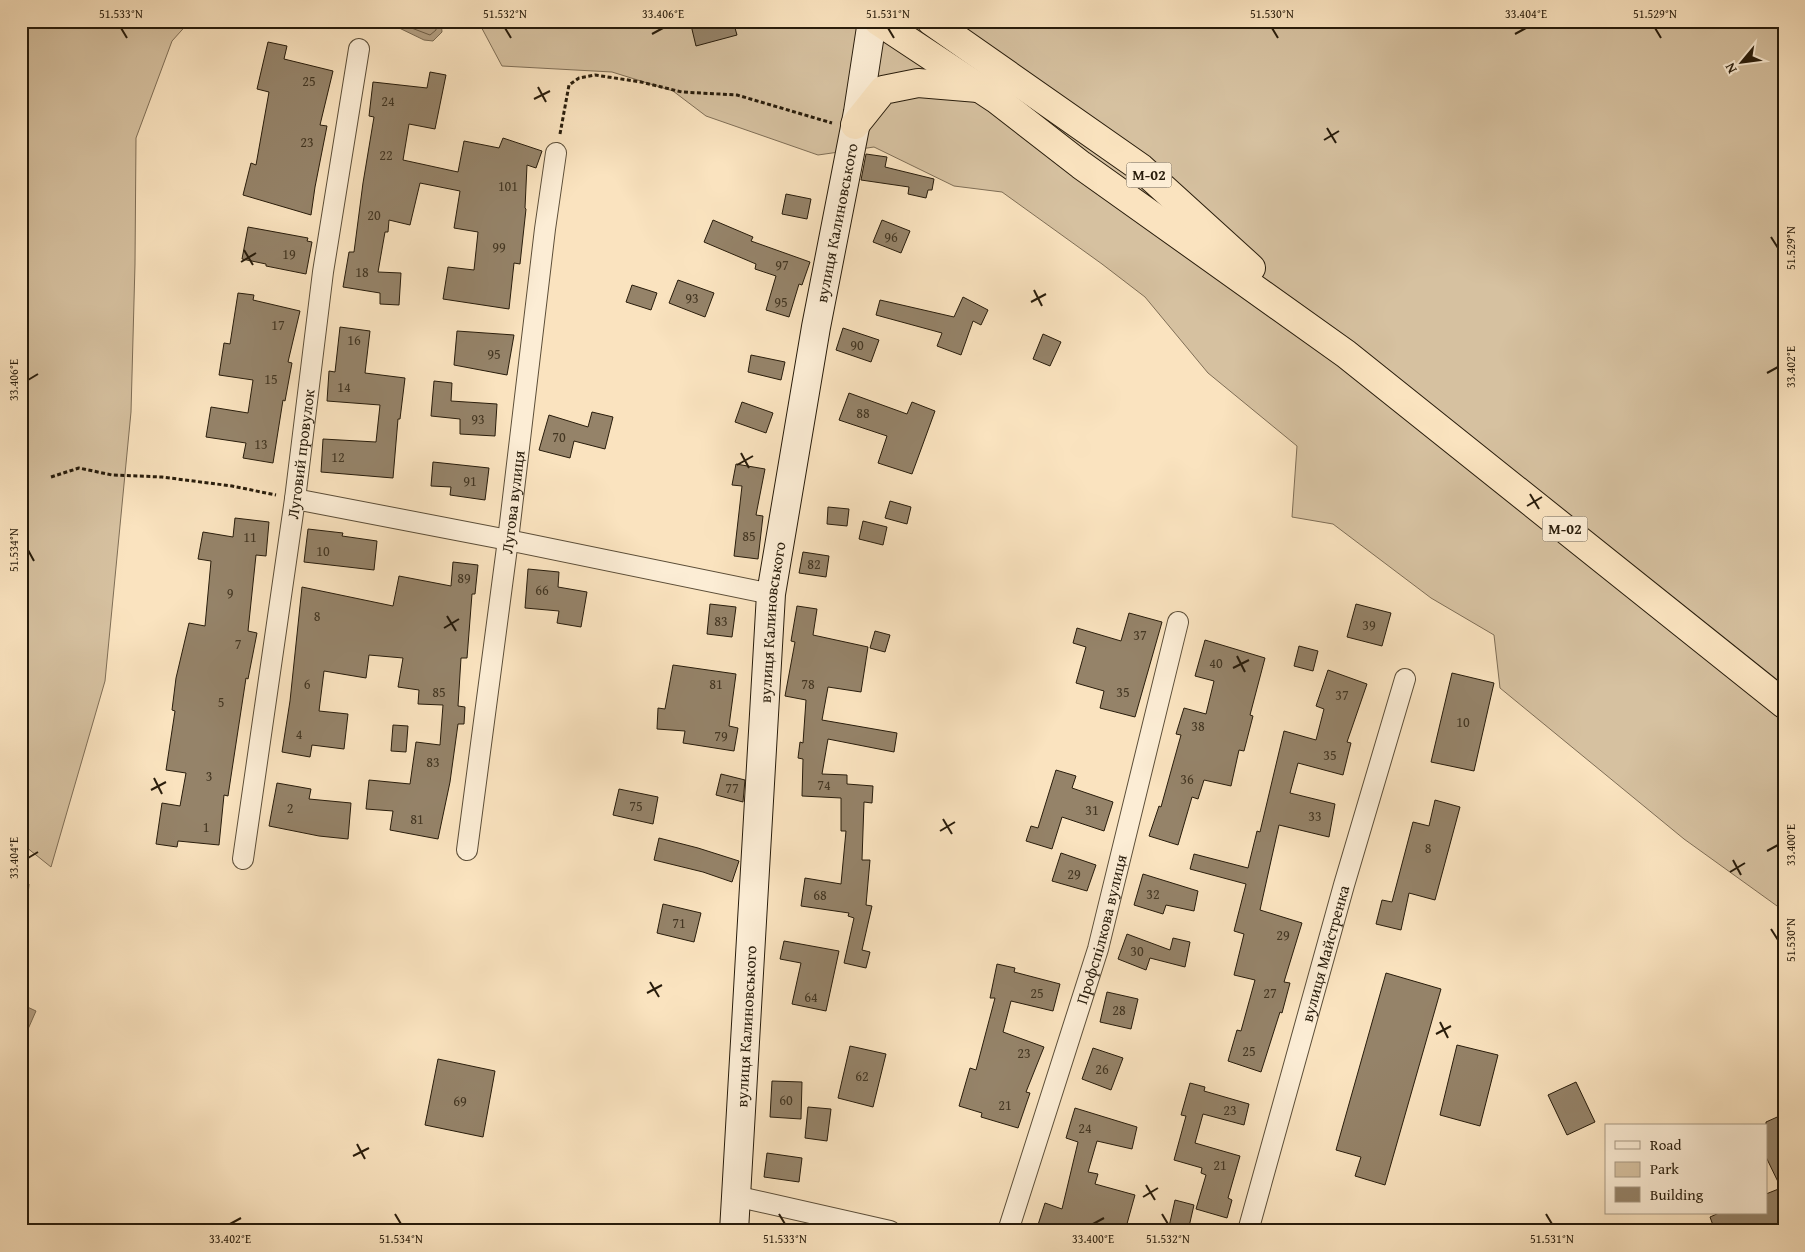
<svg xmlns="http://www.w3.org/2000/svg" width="1805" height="1252" viewBox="0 0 1805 1252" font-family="'Gentium Book Plus',serif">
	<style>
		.green { fill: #d6c1a0; stroke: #7f6e56 }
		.water { fill: #b39f82; stroke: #7b6b52 }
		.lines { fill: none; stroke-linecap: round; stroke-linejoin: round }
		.shore { stroke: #6e5e46; stroke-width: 1 }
		.building { fill: #958369; stroke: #281c0b }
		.street-casing { stroke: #5c4e38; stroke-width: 22 }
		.secondary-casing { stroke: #281c0b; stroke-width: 30 }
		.highway-casing { stroke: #281c0b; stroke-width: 30 }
		.path { stroke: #281c0b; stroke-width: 3; stroke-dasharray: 4 2.5; stroke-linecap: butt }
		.street { stroke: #fcedd5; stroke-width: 20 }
		.secondary { stroke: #fcedd5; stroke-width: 28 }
		.highway { stroke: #fae3bf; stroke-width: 28 }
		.ticks { fill: none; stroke: #281c0b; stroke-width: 2 }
		.labels { text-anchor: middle; stroke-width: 4; stroke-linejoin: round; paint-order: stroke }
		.number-label { font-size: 14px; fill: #433622 }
		.shield { fill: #fcedd5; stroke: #685b48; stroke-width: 1 }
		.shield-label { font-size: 15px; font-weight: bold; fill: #281c0b }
		.street-label { font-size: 16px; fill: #281c0b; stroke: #fcedd5 }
		.neatline { fill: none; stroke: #281c0b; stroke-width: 2 }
		.ticks-label { font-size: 12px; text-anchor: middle; fill: #281c0b }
	</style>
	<rect width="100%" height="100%" fill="#fae3bf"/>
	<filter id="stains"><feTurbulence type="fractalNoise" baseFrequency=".004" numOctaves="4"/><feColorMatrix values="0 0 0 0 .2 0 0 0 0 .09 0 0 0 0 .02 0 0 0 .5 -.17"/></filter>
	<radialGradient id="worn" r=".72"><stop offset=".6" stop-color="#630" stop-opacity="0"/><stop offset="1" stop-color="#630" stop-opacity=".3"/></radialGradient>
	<g class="green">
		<polygon points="21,21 190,21 172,41 136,138 135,264 131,412 105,681 51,867 21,843"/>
		<polygon points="478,21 1784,21 1784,911 1684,839 1500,688 1494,635 1431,598 1333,524 1292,517 1297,446 1208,373 1145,297 1102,264 1002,192 954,186 874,147 818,155 706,116 673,91 612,72 502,66"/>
	</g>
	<g class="water">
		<polygon points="395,21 441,21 442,32 433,41 424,40 395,26"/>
		<polygon points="21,881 29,884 21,972"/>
		<polygon points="21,1004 36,1011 21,1045"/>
	</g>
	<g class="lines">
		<polyline class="shore" points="400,21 401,24 430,35 436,30 436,21"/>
	</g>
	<g class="building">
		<polygon points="690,21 733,21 737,35 696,46"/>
		<polygon points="268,42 287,46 284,59 333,71 320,125 327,126 315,187 311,215 243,195 251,163 256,165 269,92 257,89"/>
		<polygon points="430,72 446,75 435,129 409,124 403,160 458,172 464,141 499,148 503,138 542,151 536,168 527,165 525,208 526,209 520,264 514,263 509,309 443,299 448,267 474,270 478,232 454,228 460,191 420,183 410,225 389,220 388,232 385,232 378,272 401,273 399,305 380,304 380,293 343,287 349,252 354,252 363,183 374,117 369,116 373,82 427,88"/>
		<polygon points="866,154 887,157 885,167 934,179 932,190 928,190 926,198 908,194 909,187 861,180"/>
		<polygon points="786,194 811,199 807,219 782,214"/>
		<polygon points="713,220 753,237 751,241 810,262 802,285 799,284 789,317 766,310 776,276 755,269 756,264 704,242"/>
		<polygon points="882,220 910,231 901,253 873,242"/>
		<polygon points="248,227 308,238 307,241 312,242 306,274 266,266 266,264 242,259"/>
		<polygon points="678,280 714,293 705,317 669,303"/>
		<polygon points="632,285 657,293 651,310 626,302"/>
		<polygon points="238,293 254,295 253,300 300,311 288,362 292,363 285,401 283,400 273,463 243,458 246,443 206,437 211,407 248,413 253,380 219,375 224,343 230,344"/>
		<polygon points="963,297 988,310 981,325 973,321 961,355 937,346 942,333 876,315 880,300 954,317"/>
		<polygon points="340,327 370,331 365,373 405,378 400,419 398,419 393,478 321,472 323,439 376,442 380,405 327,401 329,371 335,372"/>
		<polygon points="843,328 879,340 871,362 836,350"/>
		<polygon points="457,331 514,335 507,375 454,365"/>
		<polygon points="1043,334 1061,342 1050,366 1033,359"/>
		<polygon points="751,355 785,362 781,380 748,372"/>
		<polygon points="434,381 452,383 451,401 497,404 495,436 460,434 460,419 431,416"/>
		<polygon points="849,393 907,414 912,402 935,411 912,474 878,463 887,436 839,420"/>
		<polygon points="742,402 773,413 766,433 735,422"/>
		<polygon points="592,412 613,417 605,449 574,441 570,458 539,450 549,415 588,427"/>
		<polygon points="433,462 489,468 485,500 450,495 451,487 431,486"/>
		<polygon points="736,464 765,469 756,515 763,516 758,559 734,556 742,486 732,485"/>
		<polygon points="890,501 911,507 907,524 885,518"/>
		<polygon points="828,507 849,509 847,526 827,524"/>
		<polygon points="235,518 269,522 266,556 256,555 248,631 257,633 248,679 246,678 228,796 224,795 219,845 178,841 177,847 156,844 162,803 180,806 186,773 166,770 175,711 172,710 176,678 189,623 205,626 211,561 198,559 203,532 233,537"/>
		<polygon points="863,521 887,527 883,545 859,539"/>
		<polygon points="308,529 343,533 342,536 377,541 374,570 304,562"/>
		<polygon points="803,552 829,556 826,577 799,573"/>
		<polygon points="453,562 478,565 475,594 472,594 467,658 461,658 458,706 465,707 464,724 458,724 450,782 438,839 390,830 393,811 366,809 369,780 410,784 416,742 440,745 443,705 418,704 419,690 398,687 403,658 369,655 366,678 324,671 319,711 348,714 344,749 312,745 310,757 282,752 290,701 302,587 393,606 399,576 451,586"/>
		<polygon points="528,569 559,572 558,587 587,592 581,627 557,623 559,611 525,608"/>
		<polygon points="710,604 736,607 732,637 707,634"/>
		<polygon points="1356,604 1391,613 1382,646 1347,637"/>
		<polygon points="797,606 817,609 813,635 868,647 861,692 828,687 822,720 897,733 894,752 828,739 822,774 847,775 847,784 873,786 872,803 864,802 862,860 870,860 866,905 872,906 862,950 870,952 866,968 844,963 854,918 848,916 849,913 801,906 805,878 841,884 846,831 841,831 841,798 802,796 803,759 798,758 800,742 803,743 806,700 785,696 795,642 791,641"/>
		<polygon points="1129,613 1162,622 1135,717 1100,708 1104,691 1076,683 1086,647 1073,643 1077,628 1121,641"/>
		<polygon points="875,631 890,635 885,652 870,648"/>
		<polygon points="1205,640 1265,658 1250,715 1253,716 1244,751 1239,750 1231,786 1204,780 1198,799 1192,797 1178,845 1149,836 1159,806 1161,807 1181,735 1176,734 1184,708 1206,714 1214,681 1195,676"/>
		<polygon points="1299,646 1318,651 1313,671 1294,666"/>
		<polygon points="673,665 736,674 729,726 738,728 734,751 683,743 685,731 657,729 658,708 665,709"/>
		<polygon points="1328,670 1367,684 1347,742 1351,743 1343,775 1298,763 1290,793 1335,804 1329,837 1279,825 1260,910 1302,923 1284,982 1290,983 1282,1013 1280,1012 1261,1072 1228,1061 1237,1030 1241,1031 1255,980 1234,975 1244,934 1234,931 1246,884 1190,869 1194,854 1248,868 1257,831 1260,832 1284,731 1316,740 1324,709 1316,706"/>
		<polygon points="1452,673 1494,683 1474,771 1431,762"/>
		<polygon points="393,725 408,726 406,752 391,751"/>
		<polygon points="1056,770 1076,776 1072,788 1113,802 1104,831 1062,817 1052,849 1026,841 1031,826 1038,828"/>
		<polygon points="721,774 745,780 743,802 716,795"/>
		<polygon points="277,783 311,789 309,799 351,803 348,839 319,836 269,826"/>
		<polygon points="619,789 658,797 653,824 613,815"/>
		<polygon points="1435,800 1460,807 1435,900 1409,893 1401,930 1376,924 1382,900 1392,902 1413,822 1429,826"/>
		<polygon points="659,838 698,848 739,861 732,882 703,872 654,860"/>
		<polygon points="1061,853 1096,865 1087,891 1052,881"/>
		<polygon points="1143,874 1198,891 1194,911 1166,905 1163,914 1134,905"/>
		<polygon points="663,904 701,913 694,942 657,933"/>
		<polygon points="1127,934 1170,950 1173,938 1190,942 1185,967 1150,958 1146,970 1118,959"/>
		<polygon points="784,941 839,951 826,1011 792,1004 801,963 780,959"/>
		<polygon points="997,964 1015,968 1014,972 1060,984 1053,1011 1011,1001 1003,1032 1044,1047 1026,1092 1030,1093 1018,1128 981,1117 982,1113 959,1106 970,1068 976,1070 995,998 990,998"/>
		<polygon points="1386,973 1441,989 1385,1185 1355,1176 1361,1157 1336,1150"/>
		<polygon points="1107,992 1138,999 1131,1029 1100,1022"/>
		<polygon points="1457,1045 1498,1055 1480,1126 1440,1115"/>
		<polygon points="850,1046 886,1054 873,1107 838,1098"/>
		<polygon points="1093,1048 1123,1058 1111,1090 1082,1079"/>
		<polygon points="438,1059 495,1071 483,1137 425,1125"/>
		<polygon points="772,1081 802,1082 801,1119 770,1117"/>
		<polygon points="1576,1082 1595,1122 1567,1135 1548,1095"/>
		<polygon points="1190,1083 1205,1087 1204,1091 1249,1104 1244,1125 1203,1114 1195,1143 1240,1156 1228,1198 1232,1200 1227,1218 1196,1209 1206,1175 1201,1173 1202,1168 1174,1160 1186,1116 1181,1115"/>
		<polygon points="808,1107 831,1109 827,1141 805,1138"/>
		<polygon points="1075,1108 1137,1127 1132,1149 1097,1141 1088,1172 1098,1174 1095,1184 1135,1195 1125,1231 1036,1231 1045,1203 1062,1209 1078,1142 1066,1138"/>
		<polygon points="1784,1114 1784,1231 1715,1231 1710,1217 1719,1213 1766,1213 1766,1194 1781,1188 1766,1157 1766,1122"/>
		<polygon points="767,1153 802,1158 799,1182 764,1177"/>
		<polygon points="1175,1200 1194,1205 1188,1231 1168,1231"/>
	</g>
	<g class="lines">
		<defs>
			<g id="street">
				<polyline points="295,499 508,540 771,594"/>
				<path id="s1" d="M467 850 508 540 545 229 556 153"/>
				<path id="s2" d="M243 859 295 499 323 272 359 49"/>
				<polyline points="735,1196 890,1231"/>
				<path id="s3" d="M1008 1231 1098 949 1178 622"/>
				<path id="s4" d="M1248 1231 1344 885 1405 679"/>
			</g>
			<g id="secondary">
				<path id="s5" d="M734 1231 771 594 816 327 858 112 872 21"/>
			</g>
			<g id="highway">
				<polyline points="878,21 996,99 1081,165 1346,354 1784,704"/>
				<polyline points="931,21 1141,168 1251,268"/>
				<polyline points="855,125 883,90 918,83 978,88"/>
			</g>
		</defs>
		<use href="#street" class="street-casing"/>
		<use href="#secondary" class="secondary-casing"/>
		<use href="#highway" class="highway-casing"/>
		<g class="path">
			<polyline points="560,134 569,85 579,78 595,75 641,82 682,92 737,95 832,123"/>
			<polyline points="51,477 79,468 112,475 162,477 232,486 276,495"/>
			<polyline points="21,1228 41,1231"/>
		</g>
		<use href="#street" class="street"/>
		<use href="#secondary" class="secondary"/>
		<use href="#highway" class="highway"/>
	</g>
	<path class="ticks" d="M121 28 127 38M505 28 511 38M888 28 894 38M1272 28 1278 38M1655 28 1661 38M652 34 663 28M1515 34 1526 28M538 87 546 102M534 99 550 91M1327 128 1336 143M1324 140 1339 131M1771 237 1778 248M244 250 253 265M241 262 256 253M1034 290 1042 306M1031 302 1046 294M1767 373 1778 367M28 380 38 374M741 453 749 468M737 465 753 456M1530 494 1539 509M1527 506 1542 497M28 550 34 561M447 616 456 631M444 628 459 619M1237 656 1245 672M1233 668 1249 660M154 778 162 794M151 790 166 782M943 819 952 834M940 831 955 822M1767 851 1778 845M28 858 38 852M1733 860 1741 875M1730 872 1745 863M1771 929 1778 940M650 982 659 997M647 993 662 985M1440 1022 1448 1038M1436 1034 1451 1026M357 1144 365 1159M353 1156 369 1148M1146 1185 1155 1200M1143 1197 1158 1188M395 1214 401 1224M779 1214 785 1224M1162 1214 1168 1224M1546 1214 1552 1224M230 1224 241 1218M1093 1224 1104 1218"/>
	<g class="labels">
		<g class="number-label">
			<text x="309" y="86">25</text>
			<text x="388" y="106">24</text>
			<text x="307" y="147">23</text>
			<text x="386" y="160">22</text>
			<text x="508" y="191">101</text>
			<text x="374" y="220">20</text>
			<text x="891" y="242">96</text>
			<text x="499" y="252">99</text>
			<text x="289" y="259">19</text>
			<text x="782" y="270">97</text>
			<text x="362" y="277">18</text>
			<text x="692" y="303">93</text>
			<text x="781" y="307">95</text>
			<text x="278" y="330">17</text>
			<text x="354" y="345">16</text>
			<text x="857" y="350">90</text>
			<text x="494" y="359">95</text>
			<text x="271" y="384">15</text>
			<text x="344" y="392">14</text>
			<text x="863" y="418">88</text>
			<text x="478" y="424">93</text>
			<text x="559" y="442">70</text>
			<text x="261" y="449">13</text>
			<text x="338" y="462">12</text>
			<text x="470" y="486">91</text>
			<text x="749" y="541">85</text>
			<text x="250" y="542">11</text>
			<text x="323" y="556">10</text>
			<text x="814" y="569">82</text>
			<text x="464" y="583">89</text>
			<text x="542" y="595">66</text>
			<text x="230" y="598">9</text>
			<text x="317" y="621">8</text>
			<text x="721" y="626">83</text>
			<text x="1369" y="630">39</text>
			<text x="1140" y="640">37</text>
			<text x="238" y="649">7</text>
			<text x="1216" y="668">40</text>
			<text x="307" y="689">6</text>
			<text x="716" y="689">81</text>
			<text x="808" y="689">78</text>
			<text x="439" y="697">85</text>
			<text x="1123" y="697">35</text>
			<text x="1342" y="700">37</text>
			<text x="221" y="707">5</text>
			<text x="1463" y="727">10</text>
			<text x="1198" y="731">38</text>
			<text x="299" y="739">4</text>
			<text x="721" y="741">79</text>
			<text x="1330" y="760">35</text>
			<text x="433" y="767">83</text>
			<text x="209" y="781">3</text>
			<text x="1187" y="784">36</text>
			<text x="824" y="790">74</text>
			<text x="732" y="793">77</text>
			<text x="636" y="811">75</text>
			<text x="290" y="813">2</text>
			<text x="1092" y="815">31</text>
			<text x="1315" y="821">33</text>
			<text x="417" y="824">81</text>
			<text x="206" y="832">1</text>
			<text x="1428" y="853">8</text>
			<text x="1074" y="879">29</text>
			<text x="1153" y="899">32</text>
			<text x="820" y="900">68</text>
			<text x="679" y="928">71</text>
			<text x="1283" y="940">29</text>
			<text x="1137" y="956">30</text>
			<text x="1037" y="998">25</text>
			<text x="1270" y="998">27</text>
			<text x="811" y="1002">64</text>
			<text x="1119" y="1015">28</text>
			<text x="1249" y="1056">25</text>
			<text x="1024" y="1058">23</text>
			<text x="1102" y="1074">26</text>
			<text x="862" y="1081">62</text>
			<text x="786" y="1105">60</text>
			<text x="460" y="1106">69</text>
			<text x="1005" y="1110">21</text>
			<text x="1230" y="1115">23</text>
			<text x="1085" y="1133">24</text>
			<text x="1220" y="1170">21</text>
		</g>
		<g class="shield">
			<rect x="1126.5" y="162.5" width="45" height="25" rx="4"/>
			<rect x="1542.5" y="516.5" width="45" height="25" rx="4"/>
		</g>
		<g class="shield-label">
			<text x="1149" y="180">М-02</text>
			<text x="1565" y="534">М-02</text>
		</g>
		<g class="street-label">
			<text dy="6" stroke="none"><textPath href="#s5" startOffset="1015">вулиця Калиновського</textPath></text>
			<text dy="6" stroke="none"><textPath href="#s2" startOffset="409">Луговий провулок</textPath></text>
			<text dy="6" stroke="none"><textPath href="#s1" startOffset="351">Лугова вулиця</textPath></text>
			<text dy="6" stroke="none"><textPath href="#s5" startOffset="610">вулиця Калиновського</textPath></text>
			<text dy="6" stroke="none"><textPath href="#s3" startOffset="316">Профспілкова вулиця</textPath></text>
			<text dy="6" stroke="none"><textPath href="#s4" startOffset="288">вулиця Майстренка</textPath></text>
			<text dy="6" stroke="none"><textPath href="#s5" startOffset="205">вулиця Калиновського</textPath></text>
		</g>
	</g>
	<rect width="1805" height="1252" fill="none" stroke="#fae3bf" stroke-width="55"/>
	<rect x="1605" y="1124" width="162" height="90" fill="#fcedd5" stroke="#a79984"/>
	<rect x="1615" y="1141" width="25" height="8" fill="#fcedd5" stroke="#a79984"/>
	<text x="1650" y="1150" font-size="15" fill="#281c0b">Road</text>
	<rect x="1615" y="1162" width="25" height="15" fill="#d6c1a0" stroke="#a79984"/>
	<text x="1650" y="1174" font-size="15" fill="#281c0b">Park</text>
	<rect x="1615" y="1187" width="25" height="15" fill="#958369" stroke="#a79984"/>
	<text x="1650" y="1200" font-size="15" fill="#281c0b">Building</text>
	<g transform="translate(1742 62) rotate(241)" stroke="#fcedd5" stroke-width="4" paint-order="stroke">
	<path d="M0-4L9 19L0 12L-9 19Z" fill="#281c0b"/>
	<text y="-8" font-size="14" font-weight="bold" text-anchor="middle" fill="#281c0b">N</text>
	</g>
	<rect x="28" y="28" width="1750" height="1196" class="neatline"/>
	<g class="ticks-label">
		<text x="121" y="18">51.533°N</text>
		<text x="505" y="18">51.532°N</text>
		<text x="663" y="18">33.406°E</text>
		<text x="888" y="18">51.531°N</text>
		<text x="1272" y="18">51.530°N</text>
		<text x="1526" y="18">33.404°E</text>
		<text x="1655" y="18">51.529°N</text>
		<text transform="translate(1791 248) rotate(-90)" y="4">51.529°N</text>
		<text transform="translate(1791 367) rotate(-90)" y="4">33.402°E</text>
		<text transform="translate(14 380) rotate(-90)" y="4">33.406°E</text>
		<text transform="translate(14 550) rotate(-90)" y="4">51.534°N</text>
		<text transform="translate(1791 845) rotate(-90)" y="4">33.400°E</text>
		<text transform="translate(14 858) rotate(-90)" y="4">33.404°E</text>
		<text transform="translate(1791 940) rotate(-90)" y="4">51.530°N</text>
		<text x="230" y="1243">33.402°E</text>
		<text x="401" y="1243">51.534°N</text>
		<text x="785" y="1243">51.533°N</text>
		<text x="1093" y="1243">33.400°E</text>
		<text x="1168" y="1243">51.532°N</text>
		<text x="1552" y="1243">51.531°N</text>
	</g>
	<rect width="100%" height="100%" filter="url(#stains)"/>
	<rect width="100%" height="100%" fill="url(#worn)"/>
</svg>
